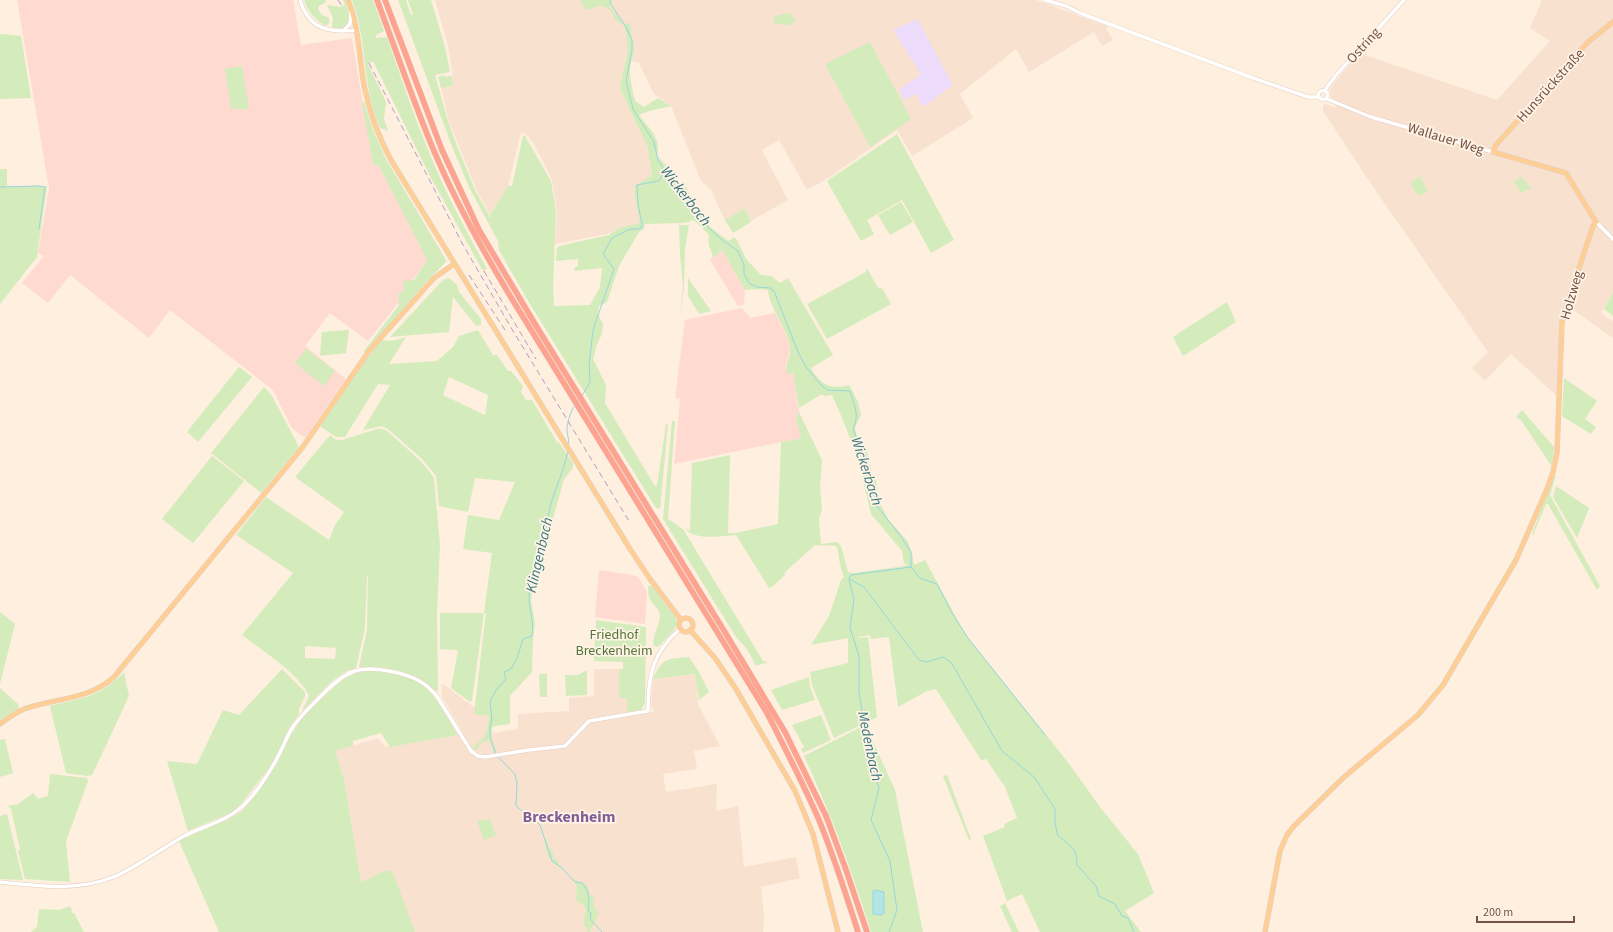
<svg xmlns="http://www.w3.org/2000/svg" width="1613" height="932" viewBox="0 0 1613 932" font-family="'Source Sans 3',sans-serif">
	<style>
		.residential { fill: #f8e2cf }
		.commercial { fill: #ffdad1 }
		.education { fill: #ecdbfa }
		.green { fill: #d4ecbc; fill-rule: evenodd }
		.water { fill: #b2e5e8; stroke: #97d6db }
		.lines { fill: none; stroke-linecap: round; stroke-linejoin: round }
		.stream { stroke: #97d6db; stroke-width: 1 }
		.minor-casing { stroke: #e4cbbd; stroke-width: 4.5 }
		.major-casing { stroke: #dbd2cf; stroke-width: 5.5 }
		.highway-casing { stroke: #dbd2cf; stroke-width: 6 }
		.minor { stroke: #fff; stroke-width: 3.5 }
		.major { stroke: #ffce94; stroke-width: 4.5 }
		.highway { stroke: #fda390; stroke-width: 5.5 }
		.rail { stroke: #b09dc7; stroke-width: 1; stroke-dasharray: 6 4; stroke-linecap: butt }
		.labels { text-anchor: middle; stroke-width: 3.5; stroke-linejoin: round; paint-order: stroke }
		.street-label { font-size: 14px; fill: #755245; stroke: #fff3e6 }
		.park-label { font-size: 14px; fill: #51763a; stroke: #fff3e6 }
		.water-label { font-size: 15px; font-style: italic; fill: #38777c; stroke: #fff3e6 }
		.quarter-label { font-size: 16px; font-weight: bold; fill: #816099; stroke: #fff3e6 }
	</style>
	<rect width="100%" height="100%" fill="#feefde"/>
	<g class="residential">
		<polygon points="435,0 1036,0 1107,26 1107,30 1113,40 1102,46 1094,32 1029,72 1016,49 960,94 973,118 912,156 897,130 827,179 807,190 779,140 762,150 788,200 751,221 745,208 725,220 711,190 701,181 671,106 654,94 639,63 626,59 620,84 621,91 647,146 652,173 634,192 640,223 607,234 555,244 557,212 552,180 534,144 526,134 521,132 508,186 490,215 477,191 449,121 441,88 453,86 451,76 453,75 448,46"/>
		<polygon points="1542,0 1613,0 1613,292 1601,313 1613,321 1613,338 1565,304 1560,317 1557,396 1511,354 1485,381 1472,368 1488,352 1369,181 1323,111 1323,107 1324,104 1336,107 1337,101 1331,97 1330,93 1330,88 1359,53 1497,100 1550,41 1530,28"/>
		<polygon points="594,669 619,669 619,698 627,698 628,716 654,712 651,705 653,679 696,674 698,704 720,746 694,751 697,769 663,774 666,792 717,784 716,811 738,806 744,867 796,857 800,878 761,887 764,917 763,932 415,932 391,871 361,883 344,779 335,751 378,738 385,747 464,734 442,697 441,685 443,684 475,708 475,714 489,716 487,732 491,733 518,729 518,714 569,711 569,698 594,696"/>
	</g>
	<g class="commercial">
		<polygon points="17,0 293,0 301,45 352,38 373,165 379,166 427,260 404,292 398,293 399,302 368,341 330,313 305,346 346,379 305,438 292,428 273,390 170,310 149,338 70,275 48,303 22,283 44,256 38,253 49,188"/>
		<polygon points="722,250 745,290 744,305 738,306 710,260"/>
		<polygon points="742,308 750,318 775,313 787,337 790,349 785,368 793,371 799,412 796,418 801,438 674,464 680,399 675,398 685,320"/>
		<polygon points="599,570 633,575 638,577 647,592 645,624 595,617"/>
	</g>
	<polygon class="education" points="917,19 953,85 923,107 916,94 904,100 899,90 921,74 893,30"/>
	<g class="green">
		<path d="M304 0H325L326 2 319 6 318 9 322 15 329 18V23L326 26C315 20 308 12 304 0Z"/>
		<path d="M343 0H345C348 11 353 20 343 28H333L332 26 333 18 327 5 340 7 345 5Z"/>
		<path d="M352 0H373L384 31 376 35V38L387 37C401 77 414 117 431 157 447 196 467 232 487 269L483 271 431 178 373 61 368 64 386 102 384 119 388 131 380 128C375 115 370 101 368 86 363 56 363 29 352 0Z"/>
		<path d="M398 0H406L411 15 413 14 408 0H431L445 47 450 72 435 75 448 121 457 146 476 192 490 217H491L490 215 508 186H512L523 136H525L551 181 556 211 553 288 554 306H556L590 305 600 287 602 268 574 271 575 267 578 266V259L556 261 557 248 559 246 609 235 619 228 640 223 634 192 635 185 649 177 652 173 647 146 621 91 620 84 628 51 626 32 624 26 614 19 612 12 606 7 600 6 585 10 581 0H612L610 7 624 24 630 23C630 32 634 40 634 49 634 55 631 61 630 68 629 73 633 96 636 102L644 107 658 98 671 106C660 109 649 110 639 115 647 126 664 141 656 155L666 165 679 186 686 187C690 196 698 202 697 212H702L710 227 729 241 733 238H736L746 259 761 275 771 276 780 283 788 278 833 355 811 368C820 385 831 390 849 385L850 386 858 402 861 415 855 428 857 436 867 452 871 471 876 480 879 502 889 520 908 542 912 553 914 565 925 560 964 632 976 648 1067 761 1103 811 1138 854 1154 893 1125 911 1141 932H1040L1022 894 1007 901 983 836 1005 827 1004 824 1017 818 1005 787 986 759 981 760 936 689 927 691 898 707 889 637 870 639V635L858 637V638L868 637 877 717 866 723V726L895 790 923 932H871C852 871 831 814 804 756L859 728V726L834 738 812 685 810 672 848 663V638L811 645 829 616 841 580 844 576C839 567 839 550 836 546L815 545 784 573 785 575 772 587 769 588 736 535C723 536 692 541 685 528L690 531 692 463 730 455 728 533H736L778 524 781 442 801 438 796 418 799 412 822 460 820 487 822 509 819 519 821 544 837 542 841 546 848 572 853 573 905 566 907 564H904L902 551 871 514 859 464 846 427 832 395 825 396 822 394 799 408 793 372 788 375C783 363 791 359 790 348 788 328 770 311 768 290L759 289 745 290 722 250 713 258C711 247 707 248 709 235L695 221 690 220V222L681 223 645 224 644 229 639 232 619 266 607 302 599 306 598 314 603 324 602 334 597 344 593 359 606 385 605 403 655 486 657 485 666 424H668L660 509 656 508 527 299 499 250 498 241 469 187 451 144Z"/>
		<polygon points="786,13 791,14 795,21 790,25 774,24 773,22 775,16"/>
		<polygon points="0,34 4,34 21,36 31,98 0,99"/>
		<polygon points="870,42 911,119 870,147 825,64"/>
		<polygon points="242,66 249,109 231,109 225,69"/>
		<polygon points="444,75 445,77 451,76 453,86 441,88 438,77"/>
		<polygon points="362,102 364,102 373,130 386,159 446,260 446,262 427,281 365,353 364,351 399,305 398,293 404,292 403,281 414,280 427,260 379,166 373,165"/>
		<polygon points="897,134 954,240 931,253 902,200 867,220 874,234 861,241 827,181"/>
		<polygon points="0,169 7,169 7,186 47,186 37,257 0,304 0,186 2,186 0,186"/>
		<polygon points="1420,176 1428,191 1418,196 1410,183"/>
		<polygon points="1521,176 1531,188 1521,193 1514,182"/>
		<polygon points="901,202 913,222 890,235 878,215"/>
		<polygon points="745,208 751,222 733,233 725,220"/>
		<polygon points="679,225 689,225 685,249 684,288 680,316 683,287 680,254"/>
		<polygon points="867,268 878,288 882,288 891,304 827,339 807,304 866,272"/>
		<polygon points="449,278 457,285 459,292 481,319 481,325 476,326 453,297 449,332 390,337 443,280"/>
		<polygon points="688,278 711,311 699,314 688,296"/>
		<polygon points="1613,292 1613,316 1604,309"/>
		<polygon points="1227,302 1236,322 1183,356 1173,337"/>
		<polygon points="349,330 346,353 320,356 322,332"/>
		<path d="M478 330 493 355H497L508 371H511L523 386 521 392 526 400H532L558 444V441L573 463V468L564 479 549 533 541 570 533 588 531 600 535 624 533 638 532 672 510 696V724L494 726 492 728V740L496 752H494L489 740 481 743 476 751 472 747C487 738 487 732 489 716L474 714 486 613H484L472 700 470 702 451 688 458 650 440 649V613H484L492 553 463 549 468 515 499 520 515 482 475 478 468 512 439 506 436 476 422 459 388 429 382 426 363 430 390 385 378 384 345 437H336L321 427V425L367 358 382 340 392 341 406 337 389 364 437 361 453 347 459 336ZM449 377 488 395 485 415 443 395Z"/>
		<polygon points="306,349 335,371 324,386 295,363"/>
		<polygon points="239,367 252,377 198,442 187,432"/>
		<polygon points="1564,378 1597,401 1585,419 1596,427 1591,434 1562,416"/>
		<polygon points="264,387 272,396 299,447 261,493 211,453"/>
		<polygon points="1522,410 1554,447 1552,465 1550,464 1521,420 1516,417"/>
		<polygon points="672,421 675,421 668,519 683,529 763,661 768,662 756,666 747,649 736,637 663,519"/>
		<path d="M377 429H382L387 431C403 446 422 459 434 478L440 545 437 614 438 691H436C414 671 388 666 359 667L367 630 368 576H367L365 628 356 668 347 671 332 681 302 711 309 696C301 675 260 649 242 635L293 573 236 535 266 497 329 540 335 525 344 512 295 477 330 435 336 440H342ZM305 646 336 648 335 659 305 658Z"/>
		<polygon points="212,456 244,481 193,543 162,519"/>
		<polygon points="1554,476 1556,477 1555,479 1550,495 1600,586 1597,590 1548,504 1546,504 1533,535 1532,534"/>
		<polygon points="1556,486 1589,508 1577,538 1553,497"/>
		<path d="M648 586H652L675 617 677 623 675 629 658 647 654 646C651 639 660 624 660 615 659 607 652 605 650 599 648 595 648 590 648 586Z"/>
		<polygon points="0,612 15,624 0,684"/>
		<polygon points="596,620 646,627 645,703 641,710 627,712 627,698 619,698 619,669 623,669 623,662 594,661"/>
		<path d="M689 657 699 672 709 692 699 700 695 674 653 679C663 657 667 659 689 657Z"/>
		<polygon points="282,669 305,692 305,696 299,709 299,714 291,725 272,764 242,803 232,812 188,831 167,761 197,764 223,710 239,715"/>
		<polygon points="587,670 587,695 566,696 565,675 578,675"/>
		<path d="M371 671C385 673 404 674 417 681 436 693 446 717 458 735L390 747 381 733 353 741V746L335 751 344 779 361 882 373 877 378 873 392 870 415 932H219L179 841 198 832 227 820 241 812 255 796 277 764 290 737 303 716 343 679 356 673Z"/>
		<path d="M124 672 129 696 94 771 92 775 88 776 66 773 50 706C82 698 100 697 124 672Z"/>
		<polygon points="539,674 547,674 547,697 540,697"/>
		<polygon points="809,677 810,687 815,700 782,710 771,690"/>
		<polygon points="0,688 18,704 19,708 0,720"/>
		<polygon points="821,715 831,740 803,753 801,749 804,747 792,725"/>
		<polygon points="5,739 13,773 0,777 0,740"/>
		<polygon points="50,774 87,778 88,781 66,841 70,882 25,879 18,851 20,849 11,809 8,806 18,804 33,793 38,799 48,796"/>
		<polygon points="947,775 971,839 969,840 943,776"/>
		<polygon points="7,814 23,880 0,879 0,816"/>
		<polygon points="490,819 496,835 484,840 477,821"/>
		<path d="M544 836C548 841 548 847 553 852L554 858 559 862 558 864 563 868 562 869C549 861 545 851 544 836Z"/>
		<path d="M571 877 576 881 583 882 588 887 590 895 595 898C591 905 594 907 599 913L590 932H587V928L583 924 586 910 583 905 575 899 577 895 576 890 577 885 570 878Z"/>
		<polygon points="1005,903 1019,932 1012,932 1000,906"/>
		<polygon points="70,906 72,910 71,913 74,913 84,932 31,932 37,927 39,909 59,910"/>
	</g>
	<polygon class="water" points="876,890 884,892 884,913 881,915 873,914 873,891"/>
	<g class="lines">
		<g class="stream">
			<path d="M610 0V3L626 27 632 40V50L626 81 633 109 654 142 658 160 662 166 666 175 675 188 690 199 693 207 702 216 707 226 721 239 738 251 744 265V274L749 283 757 287 770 288 774 291 798 352 806 367 821 385 828 390 850 391C854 406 860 414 853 429L874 487 876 505 902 538 911 552V567L851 575 849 579 864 587 919 660 927 662 943 657 951 662 1002 751 1034 777 1055 809V823L1058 836C1071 846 1077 848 1077 865L1096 886 1099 896 1115 904 1122 916 1128 918 1134 932"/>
			<polyline points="0,187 39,186 45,187 39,229"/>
			<polyline points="582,396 590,382 589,365 593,330 614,269 603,254 612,238 630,229 638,229 641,228 642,224 638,204 637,185 659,181 664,172"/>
			<path d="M568 446C570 440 567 436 567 430 567 422 571 411 575 405"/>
			<polyline points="911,567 920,578 937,584 952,613 968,638 1045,735"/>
			<polyline points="849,580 854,599 850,628 859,656 859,692 865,731 875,777 879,788 871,820 890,861 897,910 889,932"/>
			<path d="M496 754 490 737V727L492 719 490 701 497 689 506 679 504 672 511 669 517 658 523 639 532 636C534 621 529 610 529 597 529 583 539 572 542 559 546 542 546 524 550 507 555 488 564 471 568 451"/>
			<path d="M497 756 515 774 517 783 516 806 540 825 552 861 562 868 575 882 582 883C589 890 590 900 588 910L591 914 590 919 602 932"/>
		</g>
		<defs>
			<g id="minor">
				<path d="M300 0C309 30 330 33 357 30"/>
				<polyline points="1045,0 1066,6 1080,13 1253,78 1308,97 1319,97"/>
				<polyline points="343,31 350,24 351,12"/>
				<circle cx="1323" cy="95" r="4.5"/>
				<polyline points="1325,91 1327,87 1337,74 1404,0"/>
				<polyline points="1327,99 1371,117 1493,152"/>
				<polyline points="1596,222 1613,239"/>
				<path d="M0 882C39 886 78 892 116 876 140 865 161 849 184 836 201 827 222 823 238 810 252 799 268 776 276 760 282 750 286 738 292 728 301 715 312 705 323 694 345 672 357 665 389 671 410 675 426 681 438 698L471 751 478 756 485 757 529 750 565 746 589 721 648 711C648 676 652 653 680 629"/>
			</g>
			<g id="major">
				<path d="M348 0C359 27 359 56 364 85 369 111 378 136 391 160L630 549 650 579 681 620"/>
				<circle cx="686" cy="625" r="7"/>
				<polyline points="690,630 715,658 736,689 795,791 813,834 838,932"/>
				<path d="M0 724C8 718 15 713 24 709 55 698 89 700 114 677L302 448 369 351 434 278 454 264"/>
				<polyline points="1265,932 1280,851 1287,835 1294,826 1343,778 1418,715 1443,685 1516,560 1547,489 1553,472 1557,452 1562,322 1569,298 1593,226 1596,222 1566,173 1493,152 1496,145 1588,42 1613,22"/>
			</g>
			<g id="highway">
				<path d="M377 0C396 50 413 101 434 151 456 203 483 251 512 299L767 713C785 748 803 783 819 820 834 857 846 894 858 932"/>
				<polyline points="385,0 442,150 479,230 535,324 723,629 785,732 826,816 845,867 867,932"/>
			</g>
		</defs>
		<use href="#minor" class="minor-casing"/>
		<use href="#major" class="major-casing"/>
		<use href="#highway" class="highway-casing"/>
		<use href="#minor" class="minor"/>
		<use href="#major" class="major"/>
		<use href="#highway" class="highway"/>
		<g class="rail">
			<polyline points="338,0 342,6"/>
			<polyline points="369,63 462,243 513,331 629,521"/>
			<polyline points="484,271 536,359"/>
			<polyline points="469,275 507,333"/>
		</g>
	</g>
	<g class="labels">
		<g class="street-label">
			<text transform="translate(1363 45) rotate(-48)" y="5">Ostring</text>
			<text transform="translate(1550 85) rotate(-48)" y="5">Hunsrückstraße</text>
			<text transform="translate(1446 138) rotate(17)" y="5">Wallauer Weg</text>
			<text transform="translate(1571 295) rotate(-74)" y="5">Holzweg</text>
		</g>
		<g class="park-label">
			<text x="614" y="639">Friedhof<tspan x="614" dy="16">Breckenheim</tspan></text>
		</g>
		<g class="water-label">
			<text transform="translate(686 196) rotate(52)" y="5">Wickerbach</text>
			<text transform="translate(867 471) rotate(72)" y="5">Wickerbach</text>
			<text transform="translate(539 555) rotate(-77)" y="5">Klingenbach</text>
			<text transform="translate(870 746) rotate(78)" y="5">Medenbach</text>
		</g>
		<g class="quarter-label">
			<text x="569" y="822">Breckenheim</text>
		</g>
	</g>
	<path d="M1477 916v6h97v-6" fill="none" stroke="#755245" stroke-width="2"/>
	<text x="1483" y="916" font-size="12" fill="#755245" stroke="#fff3e6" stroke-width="3" paint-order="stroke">200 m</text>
</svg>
